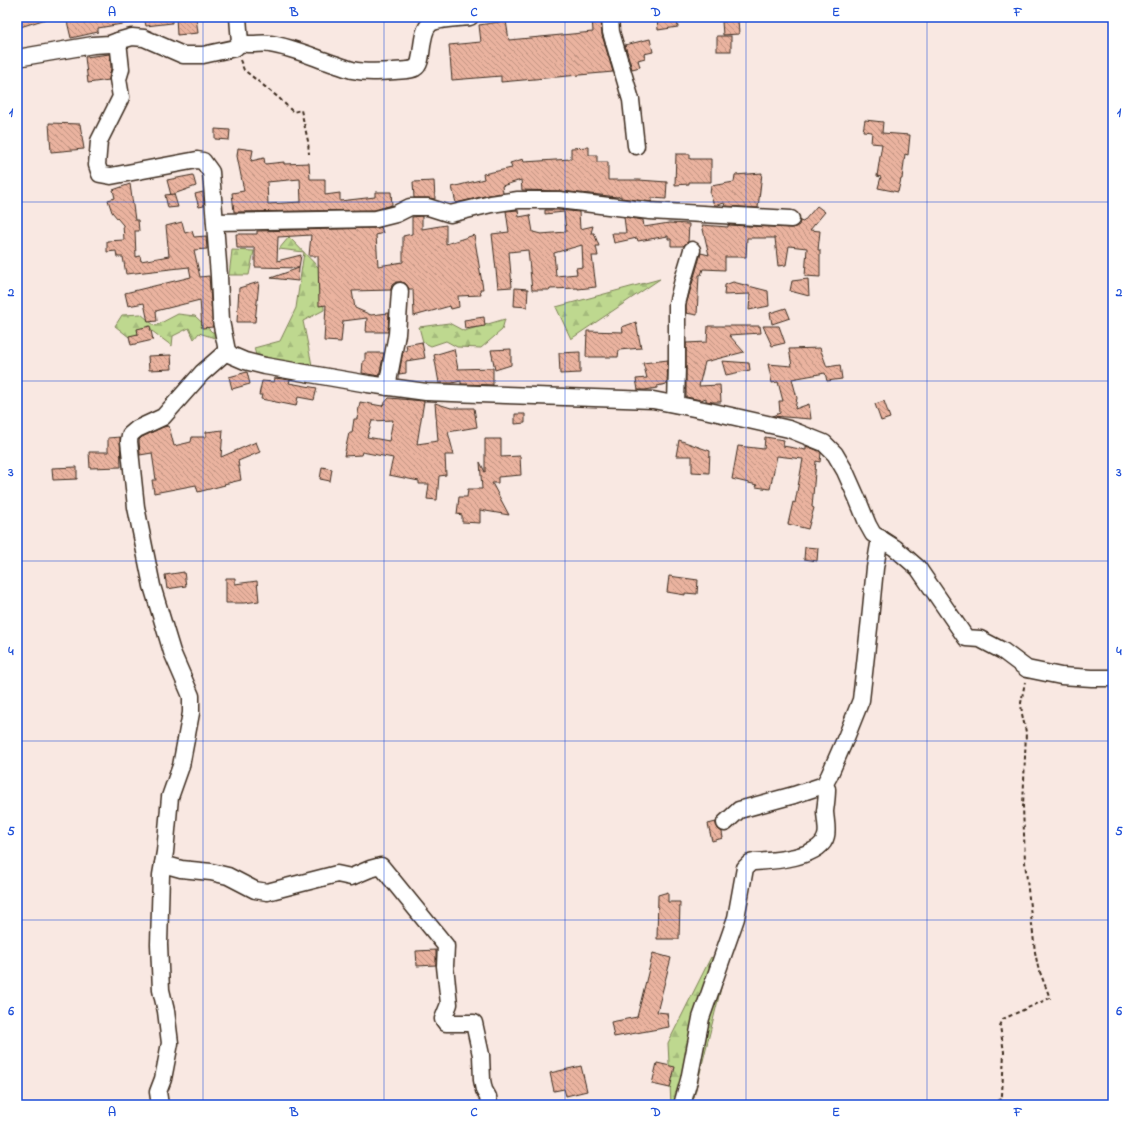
<svg xmlns="http://www.w3.org/2000/svg" width="1130" height="1122" viewBox="0 0 1130 1122" font-family="'Indie Flower',sans-serif">
	<style>
		.forest { fill: url(#forest-firs); stroke: #7c8156 }
		.building { fill: url(#building-back-hatch); stroke: #3b2a1e; fill-rule: evenodd }
		.lines { fill: none; stroke-linecap: round; stroke-linejoin: round }
		.minor-casing { stroke: #3b2a1e; stroke-width: 19 }
		.path { stroke: #3b2a1e; stroke-width: 2; stroke-dasharray: 4 3; stroke-linecap: butt }
		.minor { stroke: #fff; stroke-width: 16 }
		.grid { fill: none; stroke: #1d4ed8; stroke-width: 1; stroke-opacity: 0.55 }
		.neatline { fill: none; stroke: #1d4ed8; stroke-width: 1.5 }
		.grid-label { font-size: 13px; text-anchor: middle; font-weight: bold; fill: #1d4ed8 }
	</style>
	<defs>
		<pattern id="forest-firs" width="22" height="20" patternUnits="userSpaceOnUse"><rect width="22" height="20" fill="#bed88f"/><path d="M5 1l3.5 6h-7zM16 11l3.5 6h-7z" fill="#a4ba7b"/></pattern>
		<pattern id="building-back-hatch" width="6" height="6" patternUnits="userSpaceOnUse"><rect width="6" height="6" fill="#eab39f"/><path d="M-1 5l2 2M0 0l6 6M5-1l2 2" fill="none" stroke="#bf9281"/></pattern>
	</defs>
	<rect width="100%" height="100%" fill="#f9e8e2"/>
	<filter id="ink" filterUnits="userSpaceOnUse"><feTurbulence type="fractalNoise" baseFrequency=".025" numOctaves="2"/><feDisplacementMap in="SourceGraphic" scale="8" xChannelSelector="R" yChannelSelector="G"/><feConvolveMatrix kernelMatrix="1 2 1 2 8 2 1 2 1" color-interpolation-filters="sRGB"/></filter>
	<g filter="url(#ink)">
		<g class="forest">
			<polygon points="289,237 322,271 324,310 303,321 313,370 258,362 254,348 280,341 296,308 304,252 279,249"/>
			<polygon points="232,250 254,251 249,275 229,275"/>
			<polygon points="660,279 571,339 556,307"/>
			<polygon points="141,314 155,326 178,314 195,316 212,332 220,332 221,340 199,333 194,339 189,328 173,336 172,346 152,331 129,337 115,326 122,315"/>
			<polygon points="505,319 502,330 481,348 457,347 446,341 431,346 423,342 419,327 449,323 464,331"/>
			<polygon points="711,957 725,972 692,1105 671,1105 668,1043"/>
		</g>
		<g class="building">
			<polygon points="17,17 46,17 46,19 17,28"/>
			<polygon points="66,17 134,17 134,22 98,28 98,32 71,38"/>
			<polygon points="144,17 172,17 172,23 146,26"/>
			<polygon points="176,17 196,17 198,33 177,35"/>
			<polygon points="592,17 601,17 602,35 613,72 501,82 501,76 452,80 449,45 481,42 479,25 506,21 509,40 593,32"/>
			<polygon points="657,17 676,17 678,27 658,30"/>
			<polygon points="738,20 739,34 723,35 722,22"/>
			<rect x="717" y="36" width="14" height="15"/>
			<polygon points="650,39 653,52 644,54 645,58 638,60 640,67 632,69 625,45"/>
			<polygon points="110,54 111,68 109,80 88,83 85,57"/>
			<polygon points="865,120 883,122 882,133 910,135 908,155 905,154 902,179 901,179 898,192 878,188 881,177 877,176 882,144 871,143 872,132 863,131"/>
			<polygon points="49,123 80,124 84,149 51,152"/>
			<polygon points="215,129 230,130 229,140 215,139"/>
			<polygon points="589,147 589,155 597,155 597,162 608,162 608,180 639,180 667,182 666,199 652,198 652,202 621,198 621,196 617,197 600,195 560,191 522,190 521,180 502,186 503,193 489,195 456,203 452,187 484,179 483,174 512,168 510,163 523,159 524,162 571,159 571,148"/>
			<path d="M238 148 253 150 251 161 264 158 265 164 284 162V164L309 163 310 179H325V195L340 193V201L375 197V192H391L392 205 375 210 234 212 232 193 244 191 237 156ZM300 179 301 202 268 204 267 182Z"/>
			<polygon points="676,154 690,154 690,159 711,159 711,182 689,182 689,184 675,185"/>
			<polygon points="762,173 758,208 725,206 724,203 718,205 714,205 710,194 711,186 734,182 735,175"/>
			<polygon points="193,175 196,186 171,195 167,180"/>
			<polygon points="434,181 435,199 428,198 414,198 413,182"/>
			<polygon points="130,184 135,220 138,220 139,231 135,231 136,257 140,256 141,261 169,256 166,226 182,222 185,233 192,231 194,237 206,236 207,249 194,250 200,277 209,276 213,327 202,328 200,300 156,311 157,321 148,322 144,303 128,306 125,293 191,277 189,267 126,274 123,257 117,257 116,251 107,252 107,241 124,240 123,225 112,212 108,200 115,198 113,190"/>
			<polygon points="203,192 204,206 199,207 195,194"/>
			<polygon points="174,194 178,207 168,208 165,195"/>
			<polygon points="817,206 825,212 810,230 820,231 818,250 820,250 820,277 805,276 807,248 789,246 786,265 778,266 775,238 747,238 746,257 725,257 725,270 703,269 701,275 699,275 697,315 686,313 686,305 701,253 709,255 702,225 728,227 728,225 791,228 796,227 799,225 800,221 803,222"/>
			<path d="M518 210 519 217 530 215 533 232 541 234 566 232 564 212 545 214V210H558L579 212 580 229 593 226 591 233H594L599 246H596L598 256H592L596 287 578 289V288L550 289V290H532L528 250 509 252 512 287 498 288 492 234 509 232 506 211ZM582 245 583 267 576 268 577 274 556 276 554 253Z"/>
			<polygon points="422,216 422,229 446,225 446,244 474,235 483,289 480,289 481,295 458,296 459,307 451,309 450,306 414,316 413,289 409,289 408,287 405,283 401,282 396,282 392,285 391,290 352,291 355,308 371,315 389,313 388,332 366,332 367,318 343,321 341,342 324,341 326,305 319,306 318,256 309,256 311,235 278,237 277,261 301,255 299,268 255,267 255,248 237,248 236,234 257,234 257,231 376,228 381,227 383,233 376,235 378,266 403,262 403,236 412,234 412,217"/>
			<polygon points="624,217 643,220 644,227 669,223 689,224 688,242 683,246 671,246 671,239 668,239 668,236 638,241 637,238 614,243 612,233 626,233"/>
			<polygon points="299,268 298,281 271,278"/>
			<polygon points="808,279 809,296 790,291 792,281"/>
			<polygon points="259,282 255,322 237,322 239,288"/>
			<polygon points="733,282 768,291 769,306 749,310 750,294 724,295 725,285"/>
			<polygon points="515,288 528,289 527,307 514,306"/>
			<polygon points="786,308 790,318 772,324 770,313"/>
			<polygon points="484,317 485,326 465,329 464,320"/>
			<polygon points="636,322 641,348 619,350 618,357 586,357 587,331 623,332 622,327"/>
			<polygon points="150,326 153,340 131,345 129,336 138,334 137,329"/>
			<polygon points="708,326 760,326 761,333 729,335 744,352 705,362 699,386 720,385 721,402 712,402 706,401 706,398 701,400 686,397 686,343 707,342"/>
			<polygon points="763,326 779,326 785,343 772,346"/>
			<polygon points="422,342 425,358 406,361 406,373 399,374 403,351 407,351 406,345"/>
			<polygon points="820,348 827,367 840,365 842,379 827,381 825,373 792,379 797,398 795,409 809,404 811,419 772,416 780,413 779,401 783,401 778,382 772,383 768,364 792,366 789,349"/>
			<polygon points="454,349 458,369 493,368 493,385 461,384 461,381 452,383 439,383 434,355"/>
			<polygon points="511,349 511,365 495,370 491,350"/>
			<polygon points="580,352 580,373 560,374 559,353"/>
			<polygon points="365,353 384,353 379,376 362,373 363,361 365,361"/>
			<polygon points="171,355 172,369 149,370 148,356"/>
			<polygon points="668,360 667,384 657,386 657,388 645,390 638,390 636,379 647,378 643,363"/>
			<polygon points="722,361 749,363 750,370 726,375"/>
			<polygon points="247,372 250,384 232,389 229,377"/>
			<polygon points="275,378 290,380 289,383 317,388 314,400 298,397 296,406 261,399 262,395 259,395 262,381 274,382"/>
			<path d="M389 398 424 401 417 444 438 441 435 403 451 408H474L477 427 448 432 454 455H445L446 475 439 476 437 500 427 499 429 484H419V481L389 475 393 458 362 452 361 455 344 456 349 433H352L354 419H357L360 402 382 406ZM393 420 389 441 367 437 372 421Z"/>
			<polygon points="884,401 890,418 881,421 875,404"/>
			<polygon points="515,414 525,414 525,423 515,424"/>
			<polygon points="169,426 174,446 191,442 192,437 206,437 206,432 223,430 221,457 256,442 260,452 238,461 241,480 224,484 225,485 198,492 196,485 154,493 152,480 156,480 152,453 140,455 139,440 142,437 163,427"/>
			<polygon points="120,437 121,467 90,468 89,452 108,452 108,438"/>
			<polygon points="765,437 784,440 783,446 806,450 806,446 819,451 821,453 820,462 816,461 812,507 814,508 808,529 788,524 793,502 795,503 803,459 777,456 770,489 756,487 757,485 732,479 738,446 764,449"/>
			<polygon points="485,439 501,439 501,457 520,456 521,475 498,477 498,483 492,483 509,515 480,510 480,523 462,522 462,515 457,514 459,497 467,497 468,489 482,489 480,462 485,472"/>
			<polygon points="679,440 710,451 709,473 692,472 692,456 676,456"/>
			<polygon points="77,467 77,479 53,480 52,468"/>
			<polygon points="322,467 332,469 330,481 320,479"/>
			<polygon points="805,547 818,548 817,561 804,559"/>
			<polygon points="184,572 186,586 167,589 165,575"/>
			<polygon points="669,576 698,580 697,594 685,593 685,595 667,592"/>
			<polygon points="226,578 235,578 235,584 257,581 259,601 244,603 226,603"/>
			<polygon points="716,822 716,825 718,829 722,832 723,838 712,841 708,824"/>
			<polygon points="668,892 668,902 680,902 679,939 657,939 658,895"/>
			<polygon points="436,950 436,965 417,966 416,951"/>
			<polygon points="653,953 671,958 657,1012 667,1013 669,1027 614,1037 611,1022 637,1017"/>
			<polygon points="657,1063 675,1067 670,1088 652,1084"/>
			<polygon points="581,1066 587,1091 566,1096 564,1089 554,1091 550,1073"/>
		</g>
		<g class="lines">
			<defs>
				<g id="minor">
					<polyline points="610,17 611,32 631,100 636,146"/>
					<polyline points="118,41 132,37 144,38 183,55 203,55 235,48 240,43 238,17"/>
					<path d="M240 43C244 44 248 44 252 44 258 44 264 43 270 44 291 47 311 56 331 63 338 65 345 68 352 70 366 73 380 72 394 71 401 70 410 71 415 68 425 63 418 32 431 23 438 19 460 18 470 17"/>
					<polyline points="17,58 93,45 110,44 118,41 121,69 118,79 121,97 99,141 97,165 100,174 111,176 197,160 203,161 211,172 219,276 221,321 227,351 231,355 245,361 265,366 368,384 426,392 506,395 653,400 709,411 789,429 824,443 835,454 845,471 857,498 868,525 873,534 895,548 918,568 966,638 980,639 1003,651 1027,669 1061,676 1092,678 1113,678"/>
					<polyline points="215,222 376,219 396,214 410,207 428,207 450,214 491,204 518,200 559,200 650,211 791,219"/>
					<polyline points="387,387 397,334 400,291"/>
					<polyline points="676,404 677,366 677,304 683,280 692,250"/>
					<polyline points="725,823 739,810 794,795 824,785 829,776 847,735 861,700 870,619 875,568 880,538"/>
					<polyline points="163,864 181,869 211,872 228,876 255,890 267,892 337,874 351,877 370,869 381,866 446,946 445,966 449,1004 443,1019 446,1023 474,1023 481,1055 482,1080 484,1090 488,1097 489,1105"/>
					<polyline points="160,1105 158,1092 163,1079 170,1043 166,1011 161,990 159,944 161,875 165,852 170,797 181,766 191,713 191,696 172,652 152,586 136,507 129,441 130,435 137,429 163,417 202,373 227,351"/>
					<path d="M682 1105 689 1080 701 1018 736 918 745 868 750 863 754 862C772 861 821 858 826 836 828 830 825 817 825 811 826 804 827 797 827 789L824 785"/>
				</g>
			</defs>
			<use href="#minor" class="minor-casing"/>
			<g class="path">
				<polyline points="240,60 244,70 279,98 293,112 301,110 308,141 309,154"/>
				<polyline points="992,1105 1001,1099 1002,1095 1004,1052 1000,1026 1003,1019 1050,998 1038,967 1035,952 1025,862 1023,806 1026,732 1022,714 1021,703 1025,682"/>
			</g>
			<use href="#minor" class="minor"/>
		</g>
	</g>
	<path class="grid" d="M203 17V1105M384 17V1105M565 17V1105M746 17V1105M927 17V1105M17 202H1113M17 381H1113M17 561H1113M17 741H1113M17 920H1113"/>
	<rect width="1130" height="1122" fill="none" stroke="#fff" stroke-width="44"/>
	<rect x="22" y="22" width="1086" height="1078" class="neatline"/>
	<g class="grid-label">
		<text x="112" y="16">A</text>
		<text x="294" y="16">B</text>
		<text x="474" y="16">C</text>
		<text x="656" y="16">D</text>
		<text x="836" y="16">E</text>
		<text x="1018" y="16">F</text>
		<text x="11" y="116">1</text>
		<text x="1119" y="116">1</text>
		<text x="11" y="296">2</text>
		<text x="1119" y="296">2</text>
		<text x="11" y="476">3</text>
		<text x="1119" y="476">3</text>
		<text x="11" y="655">4</text>
		<text x="1119" y="655">4</text>
		<text x="11" y="835">5</text>
		<text x="1119" y="835">5</text>
		<text x="11" y="1015">6</text>
		<text x="1119" y="1015">6</text>
		<text x="112" y="1116">A</text>
		<text x="294" y="1116">B</text>
		<text x="474" y="1116">C</text>
		<text x="656" y="1116">D</text>
		<text x="836" y="1116">E</text>
		<text x="1018" y="1116">F</text>
	</g>
</svg>
